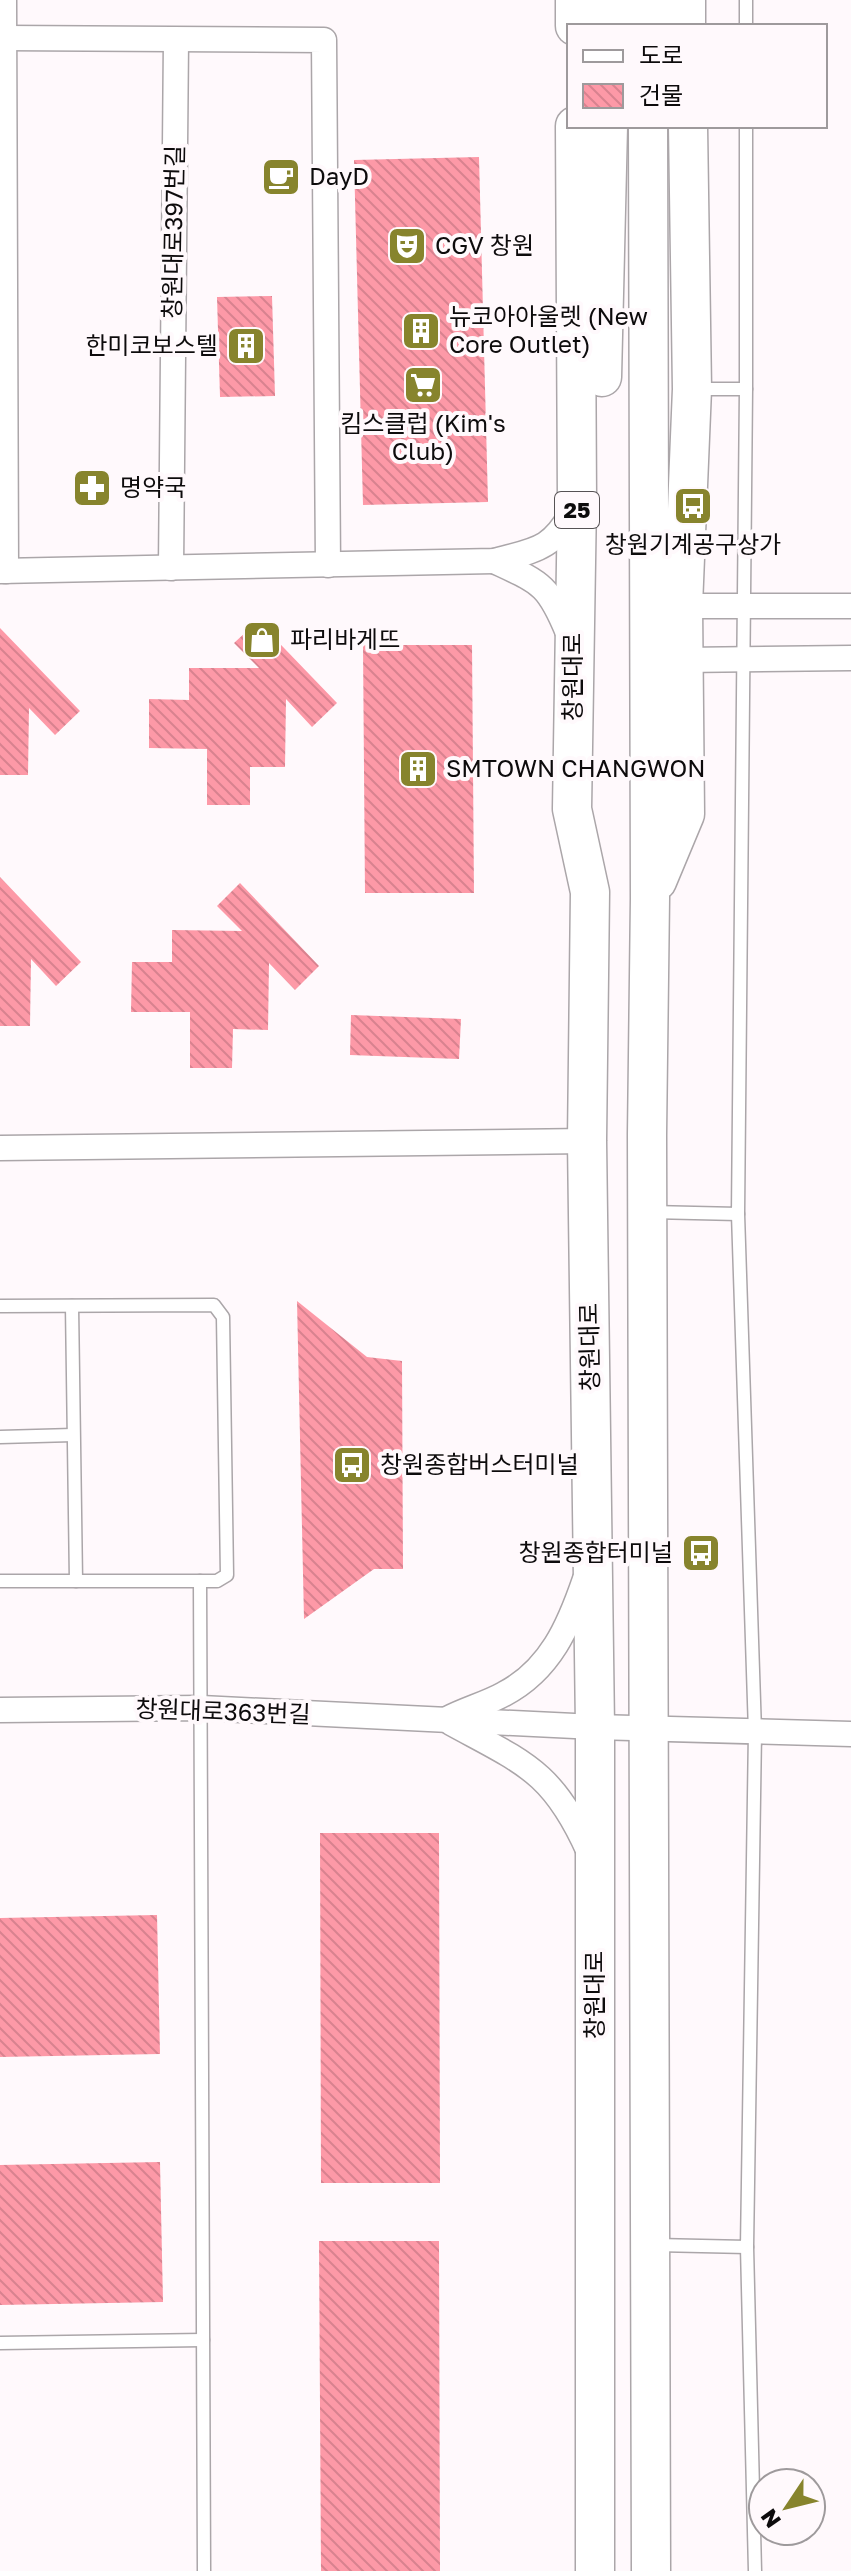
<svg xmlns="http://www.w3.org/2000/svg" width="851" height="2571" viewBox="0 0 851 2571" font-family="'Golos Text','Noto Sans KR',sans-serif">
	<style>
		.building { fill: url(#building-back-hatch) }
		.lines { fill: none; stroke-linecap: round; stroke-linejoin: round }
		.service-casing { stroke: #aba6a9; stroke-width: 15 }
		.minor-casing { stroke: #aba6a9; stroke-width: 27 }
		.primary-casing { stroke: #aba6a9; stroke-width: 41 }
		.service { stroke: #fff; stroke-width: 12 }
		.minor { stroke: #fff; stroke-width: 24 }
		.primary { stroke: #fff; stroke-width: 38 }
		.labels { text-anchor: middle; stroke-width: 8; stroke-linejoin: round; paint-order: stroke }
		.shield { fill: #fff9fc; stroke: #565254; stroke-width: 2 }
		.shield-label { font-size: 22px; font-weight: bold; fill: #0d0b0c }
		.poi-label { font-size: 24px; fill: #0d0b0c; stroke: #fff9fc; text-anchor: start }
		.street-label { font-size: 24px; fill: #0d0b0c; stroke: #fff9fc }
	</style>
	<defs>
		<pattern id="building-back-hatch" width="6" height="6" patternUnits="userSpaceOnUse" patternTransform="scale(2)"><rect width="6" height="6" fill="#fd99a7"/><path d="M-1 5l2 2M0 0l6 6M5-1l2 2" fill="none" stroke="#d8828f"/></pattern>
	</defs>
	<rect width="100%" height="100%" fill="#fff9fc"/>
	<g class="building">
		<polygon points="479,157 488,502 363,505 354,160"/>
		<polygon points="272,296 275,396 220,397 217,297"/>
		<polygon points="258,621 337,703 312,727 286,699 285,767 250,767 250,805 207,805 207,749 149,748 149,699 189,700 189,668 259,668 234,643"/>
		<polygon points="0,628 80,711 55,735 29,708 28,775 0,775"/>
		<polygon points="363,645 472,645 474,893 365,893"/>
		<polygon points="0,877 81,962 56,986 31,959 30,1026 0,1026"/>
		<polygon points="240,883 319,966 295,990 269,963 268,1030 233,1029 232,1068 190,1068 190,1012 131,1012 132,962 172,962 172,930 242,931 217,906"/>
		<polygon points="351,1015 461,1019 459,1059 350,1055"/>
		<polygon points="297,1301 367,1357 402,1361 403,1569 374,1569 304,1619"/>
		<polygon points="320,1833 439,1833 440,2183 321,2183"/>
		<polygon points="157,1915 160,2054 0,2057 0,1918"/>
		<polygon points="160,2162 163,2302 0,2305 0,2165"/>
		<polygon points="319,2241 439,2241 440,2571 321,2571"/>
	</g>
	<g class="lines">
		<defs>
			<g id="service">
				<polyline points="746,26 746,0"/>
				<polyline points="696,389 746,389 746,126"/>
				<polyline points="651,1212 738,1214 746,389"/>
				<polyline points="0,1306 214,1305 223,1317 227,1575 217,1581 0,1581"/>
				<polyline points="72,1306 76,1581"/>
				<polyline points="0,1437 73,1435"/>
				<polyline points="200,1581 204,2571"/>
				<polyline points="656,2245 747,2247 755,1732 738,1214"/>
				<polyline points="747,2247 755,2571"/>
				<polyline points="0,2343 203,2340"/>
			</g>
			<g id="minor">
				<polyline points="4,0 6,571"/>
				<polyline points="4,38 324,40 328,565"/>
				<path d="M494 561C541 583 548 584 568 633"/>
				<polyline points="171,568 176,40"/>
				<path d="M0 571 494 561C534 550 552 551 573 510"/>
				<polyline points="683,606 851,606"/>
				<polyline points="683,660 851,658"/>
				<polyline points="0,1148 587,1141"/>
				<polyline points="0,1710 201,1708 595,1727 851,1734"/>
				<path d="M447 1719C466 1709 486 1704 504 1694 550 1670 569 1626 585 1579"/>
				<path d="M451 1723C524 1763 553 1771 589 1852"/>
			</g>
			<g id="primary">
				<polyline points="575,0 575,26"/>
				<polyline points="648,0 648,26"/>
				<polyline points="686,0 686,26"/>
				<polyline points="610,26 610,0"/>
				<polyline points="575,126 577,501 572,809 590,892 587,1141 595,1727 595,2571"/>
				<polyline points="648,126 650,898 647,1135 651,2571"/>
				<polyline points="602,377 608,126"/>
				<polyline points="657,881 685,814 683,606 692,389 688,126"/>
			</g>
		</defs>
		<use href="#service" class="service-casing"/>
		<use href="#minor" class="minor-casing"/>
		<use href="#primary" class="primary-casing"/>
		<use href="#service" class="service"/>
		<use href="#minor" class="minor"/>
		<use href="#primary" class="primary"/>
	</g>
	<defs>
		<symbol id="cafe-square" viewBox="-11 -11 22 22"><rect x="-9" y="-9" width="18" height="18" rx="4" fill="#87842d" stroke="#fff9fc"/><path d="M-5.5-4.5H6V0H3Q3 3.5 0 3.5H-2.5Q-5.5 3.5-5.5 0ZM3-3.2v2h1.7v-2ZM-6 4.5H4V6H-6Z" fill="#fff"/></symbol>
		<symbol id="theatre-square" viewBox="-11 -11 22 22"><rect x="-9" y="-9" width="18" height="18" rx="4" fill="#87842d" stroke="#fff9fc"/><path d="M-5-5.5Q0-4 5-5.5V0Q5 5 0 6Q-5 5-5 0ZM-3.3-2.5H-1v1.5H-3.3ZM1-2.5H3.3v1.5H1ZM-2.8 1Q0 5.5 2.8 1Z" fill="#fff"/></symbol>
		<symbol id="building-square" viewBox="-11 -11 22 22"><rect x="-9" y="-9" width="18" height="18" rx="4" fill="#87842d" stroke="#fff9fc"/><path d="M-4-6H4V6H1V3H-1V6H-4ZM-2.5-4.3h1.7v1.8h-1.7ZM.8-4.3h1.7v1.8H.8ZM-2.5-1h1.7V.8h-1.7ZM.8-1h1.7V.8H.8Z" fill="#fff"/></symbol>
		<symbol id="supermarket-square" viewBox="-11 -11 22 22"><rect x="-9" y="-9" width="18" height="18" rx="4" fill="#87842d" stroke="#fff9fc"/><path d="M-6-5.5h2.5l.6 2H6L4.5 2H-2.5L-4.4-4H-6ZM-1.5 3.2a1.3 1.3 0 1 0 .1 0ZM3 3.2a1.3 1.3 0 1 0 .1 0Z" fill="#fff"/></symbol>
		<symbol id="pharmacy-square" viewBox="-11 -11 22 22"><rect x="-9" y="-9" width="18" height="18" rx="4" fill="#87842d" stroke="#fff9fc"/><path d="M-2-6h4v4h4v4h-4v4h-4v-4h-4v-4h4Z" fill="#fff"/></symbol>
		<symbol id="bus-square" viewBox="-11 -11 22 22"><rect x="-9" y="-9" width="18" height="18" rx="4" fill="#87842d" stroke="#fff9fc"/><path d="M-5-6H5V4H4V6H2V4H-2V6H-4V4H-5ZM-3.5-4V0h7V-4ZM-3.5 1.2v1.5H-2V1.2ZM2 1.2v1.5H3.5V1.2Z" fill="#fff"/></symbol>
		<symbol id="shop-square" viewBox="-11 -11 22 22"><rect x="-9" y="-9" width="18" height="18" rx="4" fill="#87842d" stroke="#fff9fc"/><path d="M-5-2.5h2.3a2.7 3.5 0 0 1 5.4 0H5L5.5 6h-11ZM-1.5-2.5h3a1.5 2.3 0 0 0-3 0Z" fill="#fff"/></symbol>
	</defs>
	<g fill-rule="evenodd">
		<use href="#cafe-square" x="259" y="155" width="44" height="44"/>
		<use href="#theatre-square" x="385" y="224" width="44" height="44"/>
		<use href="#building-square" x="399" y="309" width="44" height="44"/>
		<use href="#building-square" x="224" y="324" width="44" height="44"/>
		<use href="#supermarket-square" x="401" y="363" width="44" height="44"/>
		<use href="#pharmacy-square" x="70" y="466" width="44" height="44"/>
		<use href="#bus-square" x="671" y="484" width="44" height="44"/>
		<use href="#shop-square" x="240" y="618" width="44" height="44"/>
		<use href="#building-square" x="396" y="747" width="44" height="44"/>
		<use href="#bus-square" x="330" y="1443" width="44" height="44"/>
		<use href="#bus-square" x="679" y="1531" width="44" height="44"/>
	</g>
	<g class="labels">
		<rect class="shield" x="555" y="492" width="44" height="36" rx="6"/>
		<g class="shield-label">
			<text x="577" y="518">25</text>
		</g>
		<g class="poi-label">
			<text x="309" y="185">DayD</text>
			<text x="435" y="254">CGV 창원</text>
			<text x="449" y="325">뉴코아아울렛 (New<tspan x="449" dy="28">Core Outlet)</tspan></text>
			<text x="218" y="354" text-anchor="end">한미코보스텔</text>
			<text x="423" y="432" text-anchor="middle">킴스클럽 (Kim's<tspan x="423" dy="28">Club)</tspan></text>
			<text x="120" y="496">명약국</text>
			<text x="693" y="553" text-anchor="middle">창원기계공구상가</text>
			<text x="290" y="648">파리바게뜨</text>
			<text x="446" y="777">SMTOWN CHANGWON</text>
			<text x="380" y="1473">창원종합버스터미널</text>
			<text x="673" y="1561" text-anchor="end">창원종합터미널</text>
		</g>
		<g class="street-label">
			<text transform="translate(174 232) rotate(-89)" y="8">창원대로397번길</text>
			<text transform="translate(573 677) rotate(-90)" y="8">창원대로</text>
			<text transform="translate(590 1347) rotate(-91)" y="8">창원대로</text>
			<text transform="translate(223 1712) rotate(2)" y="8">창원대로363번길</text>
			<text transform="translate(595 1995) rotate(-90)" y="8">창원대로</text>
		</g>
	</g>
	<rect x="567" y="24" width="260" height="104" fill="#fff9fc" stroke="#9e9a9c" stroke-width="2"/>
	<rect x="583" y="50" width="40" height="12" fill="#ffffff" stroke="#9e9a9c" stroke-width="2"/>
	<text x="639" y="64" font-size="24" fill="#0d0b0c">도로</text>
	<rect x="583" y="84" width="40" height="24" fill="url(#building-back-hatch)" stroke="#9e9a9c" stroke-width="2"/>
	<text x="639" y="104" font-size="24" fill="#0d0b0c">건물</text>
	<g transform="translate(787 2507) rotate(235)"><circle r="38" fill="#fff9fc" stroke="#9e9a9c" stroke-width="2"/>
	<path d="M0-6L14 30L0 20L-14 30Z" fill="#87842d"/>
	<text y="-12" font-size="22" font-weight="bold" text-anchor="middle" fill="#0d0b0c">N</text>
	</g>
</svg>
